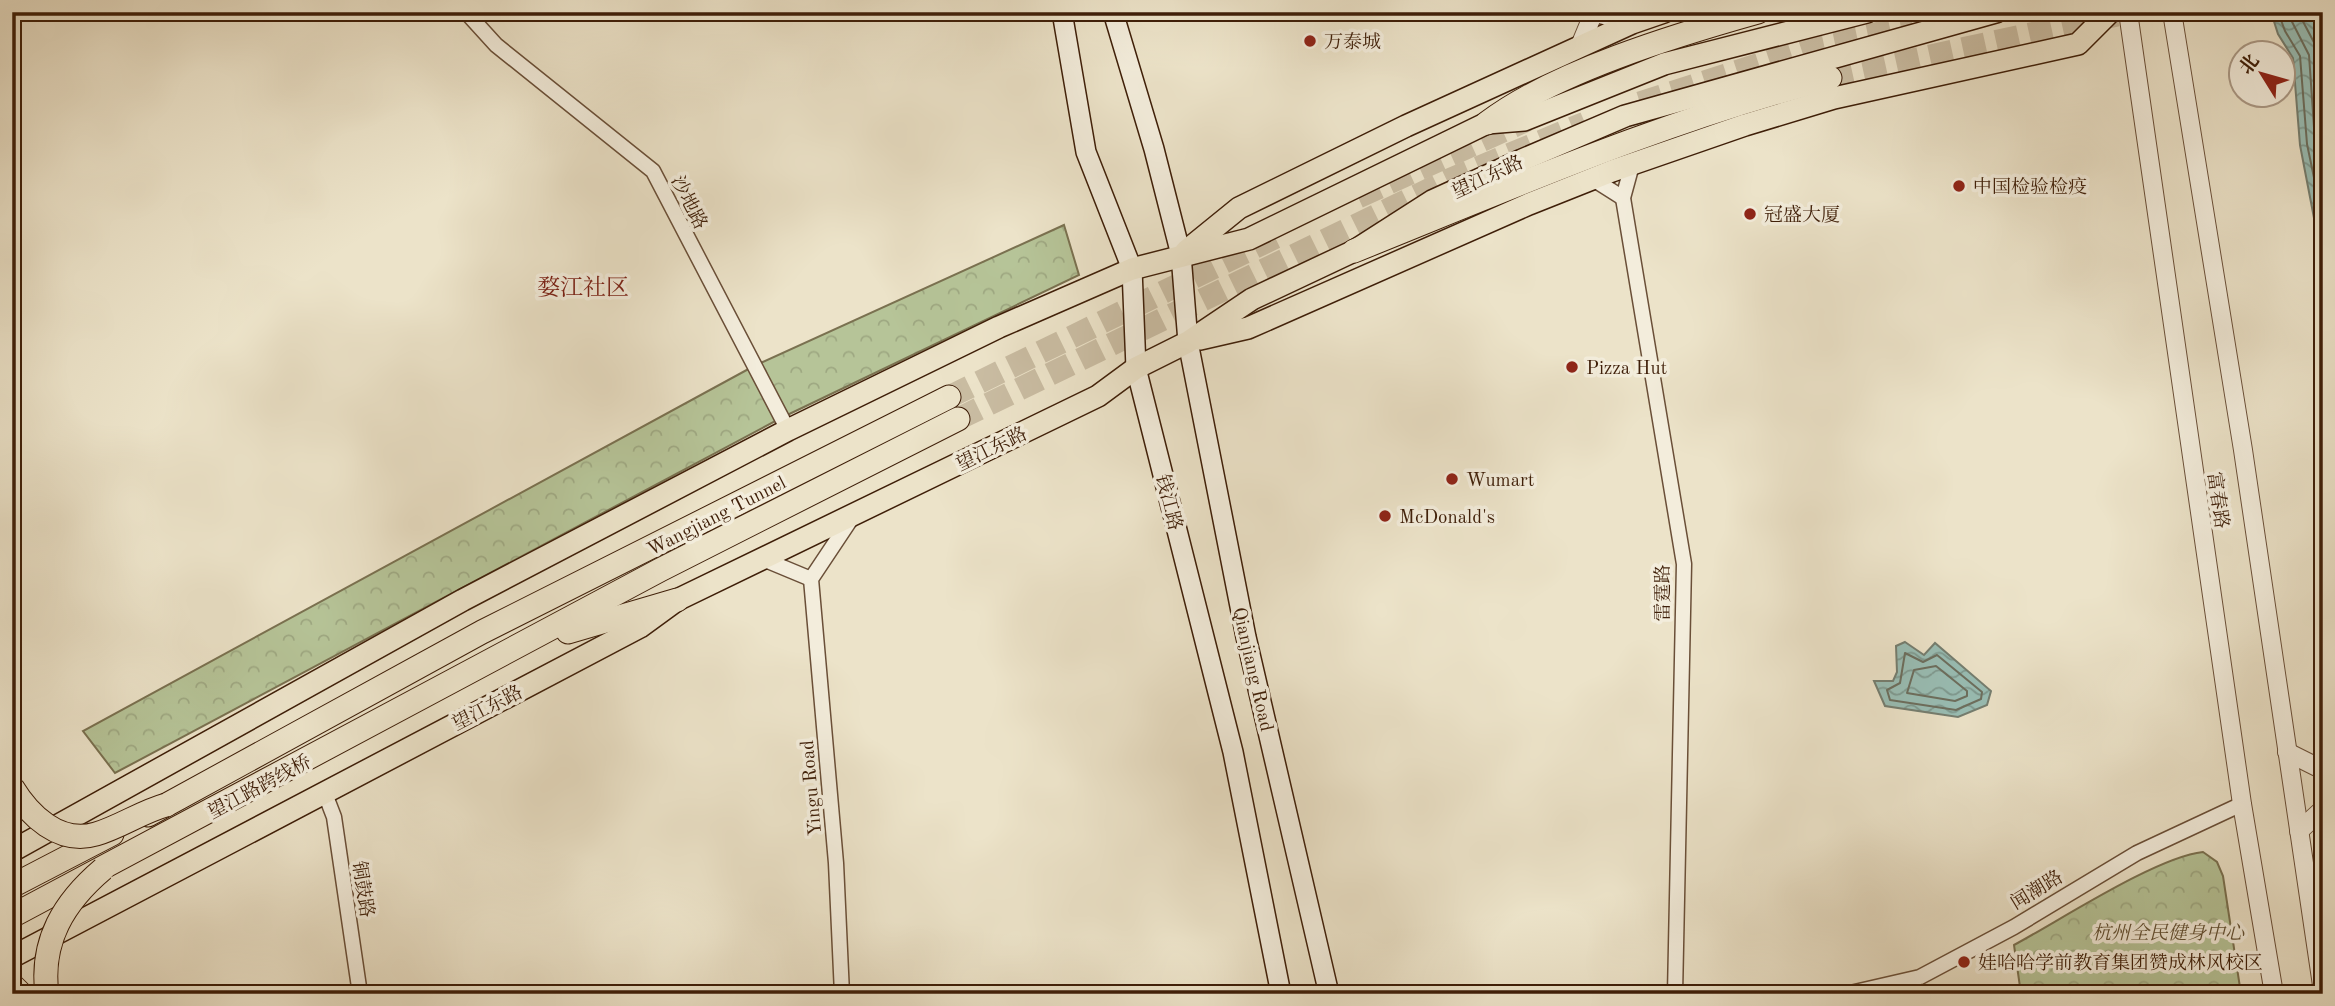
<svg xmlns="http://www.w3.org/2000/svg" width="2335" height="1006" viewBox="0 0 2335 1006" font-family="'Old Standard TT','Noto Serif SC',serif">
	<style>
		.forest { fill: url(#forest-crowns); stroke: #7a7150; stroke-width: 2 }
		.water { fill: url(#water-waves); stroke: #757e70; stroke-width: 2 }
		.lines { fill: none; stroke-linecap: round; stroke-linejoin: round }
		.shore { stroke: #6c6e5e; stroke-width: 2 }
		.trunk-tunnel { stroke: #c9bca2; stroke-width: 23; stroke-dasharray: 23 11; stroke-linecap: butt }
		.minor-casing { stroke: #6a4f38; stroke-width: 17 }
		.tertiary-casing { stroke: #6a4f38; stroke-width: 20 }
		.secondary-casing { stroke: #3e1e08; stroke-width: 22 }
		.primary-casing { stroke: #3e1e08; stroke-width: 24 }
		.trunk-casing { stroke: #3e1e08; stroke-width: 25 }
		.minor { stroke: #f3eddc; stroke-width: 14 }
		.tertiary { stroke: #f3eddc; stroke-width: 18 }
		.secondary { stroke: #f3eddc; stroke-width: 19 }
		.primary { stroke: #ece3c9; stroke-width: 21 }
		.trunk { stroke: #ece3c9; stroke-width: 23 }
		.trunk-bridge-casing { stroke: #3e1e08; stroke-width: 25; stroke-linecap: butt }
		.trunk-bridge { stroke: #ece3c9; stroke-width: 23 }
		.poi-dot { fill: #8f2418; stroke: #f3eddc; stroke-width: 2.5 }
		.labels { text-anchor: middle; stroke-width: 7; stroke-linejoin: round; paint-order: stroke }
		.poi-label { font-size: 19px; fill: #3e1e08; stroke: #f3eddc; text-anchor: start }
		.street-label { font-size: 19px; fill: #3e1e08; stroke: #f3eddc }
		.park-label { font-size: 19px; font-style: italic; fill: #625033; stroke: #f3eddc }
		.quarter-label { font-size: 23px; fill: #7a1f14; stroke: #f3eddc }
	</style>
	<defs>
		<pattern id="forest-crowns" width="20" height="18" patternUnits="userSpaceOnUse" patternTransform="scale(1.75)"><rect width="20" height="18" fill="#b6c498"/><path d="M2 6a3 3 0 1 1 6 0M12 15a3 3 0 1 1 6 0" fill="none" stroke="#9ea882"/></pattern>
		<pattern id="water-waves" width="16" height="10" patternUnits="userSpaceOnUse" patternTransform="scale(1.75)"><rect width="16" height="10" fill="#99beb5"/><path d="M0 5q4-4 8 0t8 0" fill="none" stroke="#7e9a91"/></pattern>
	</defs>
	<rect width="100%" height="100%" fill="#ece3c9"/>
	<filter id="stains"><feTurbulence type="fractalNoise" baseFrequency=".00286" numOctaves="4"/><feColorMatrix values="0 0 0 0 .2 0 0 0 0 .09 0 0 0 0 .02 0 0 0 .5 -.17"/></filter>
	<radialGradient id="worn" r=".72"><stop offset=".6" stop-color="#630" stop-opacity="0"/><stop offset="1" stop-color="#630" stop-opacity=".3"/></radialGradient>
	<g class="forest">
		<polygon points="1064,225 1079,275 781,418 115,773 83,731 754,366"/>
		<path d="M2203 852 2217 862 2223 876 2241 994H2021L2014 945C2059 921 2156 857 2203 852Z"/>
	</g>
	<g class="water">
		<polygon points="2271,12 2319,12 2323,42 2323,265 2300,145 2293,58 2278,34"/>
		<polygon points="1905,642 1924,655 1935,643 1991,691 1987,705 1958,717 1885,706 1874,681 1893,681 1897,672 1896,646"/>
	</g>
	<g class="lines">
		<g class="shore">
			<polyline points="2278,12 2285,31 2300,56 2307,144 2323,221"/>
			<polyline points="2287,12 2309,55 2315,142 2323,178"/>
			<polyline points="2298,12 2318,50 2323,80"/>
			<polygon points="1905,653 1923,662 1937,655 1982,692 1981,699 1956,710 1890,700 1887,690 1900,683"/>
			<polygon points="1936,666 1967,691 1967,696 1955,701 1907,693 1914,670"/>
		</g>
		<g class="trunk-tunnel">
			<polyline points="1830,78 2117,15"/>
			<polyline points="1640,103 1809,48 1913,26"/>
			<polyline points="1358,197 1527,120"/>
			<polyline points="949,397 1280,235"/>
			<polyline points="958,419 1451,179 1585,123"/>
		</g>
		<defs>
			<g id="minor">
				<polyline points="466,12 496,45 653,171 788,430"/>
				<polyline points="1632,165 1623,198 1684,564 1675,994"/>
				<polyline points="1593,179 1623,198"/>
				<polyline points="763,559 811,579"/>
				<polyline points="324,791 334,817 360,994"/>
				<polyline points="842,994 836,863 811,579 853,516"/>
				<polyline points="1846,994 1920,977 2014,927 2137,853 2242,804"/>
			</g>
			<g id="tertiary">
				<polyline points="1594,12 1632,23"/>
				<polyline points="2128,12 2242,804 2274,994"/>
				<polyline points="2172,12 2243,450 2323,992"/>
				<polyline points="1579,48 1594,12"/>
				<polyline points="2287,752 2323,770"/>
				<polyline points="2299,831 2323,809"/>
			</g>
			<g id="secondary">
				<polyline points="1062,12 1086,152 1132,269 1136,368 1233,752 1281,994"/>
				<polyline points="1113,12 1154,149 1181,255 1188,342 1246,637 1329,994"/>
			</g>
			<g id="primary">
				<polyline points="1186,251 1239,208 1406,126 1632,23 1664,12"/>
				<polyline points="1200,339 1248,328 1529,204 1612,171 1745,125 1834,98 2078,44 2110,12"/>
				<polyline points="12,851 463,600 788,430 999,327 1132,269 1249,239 1487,123 1524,120 1664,64 1867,12"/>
				<polyline points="12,957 640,627 677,600 1098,396 1136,368 1188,342 1252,299 1354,251 1432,201 1522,160 1625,116 1996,12"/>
			</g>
			<g id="trunk">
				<path d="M1487 123C1554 72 1676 35 1758 12"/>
				<path d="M1354 251C1511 188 1665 120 1830 78"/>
				<polyline points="568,632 677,600"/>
				<polyline points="148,815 482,632 949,397"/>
				<polyline points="12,886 112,834"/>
				<polyline points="12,916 660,570 958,419"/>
				<polyline points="12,985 21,994"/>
			</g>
		</defs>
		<use href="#minor" class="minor-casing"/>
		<use href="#tertiary" class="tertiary-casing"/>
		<use href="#secondary" class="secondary-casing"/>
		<use href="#primary" class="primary-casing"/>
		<use href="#trunk" class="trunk-casing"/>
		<use href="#minor" class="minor"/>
		<use href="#tertiary" class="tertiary"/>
		<use href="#secondary" class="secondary"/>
		<use href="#primary" class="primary"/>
		<use href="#trunk" class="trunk"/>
		<defs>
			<g id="trunk-bridge">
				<path d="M12 787C29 815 59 845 96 834 120 827 141 812 166 805"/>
				<path d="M47 994C40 941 64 902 103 869"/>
			</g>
		</defs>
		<use href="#trunk-bridge" class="trunk-bridge-casing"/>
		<use href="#trunk-bridge" class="trunk-bridge"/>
	</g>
	<g class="poi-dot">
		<circle cx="1310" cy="41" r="7"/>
		<circle cx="1959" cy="186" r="7"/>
		<circle cx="1750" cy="214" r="7"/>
		<circle cx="1572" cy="367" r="7"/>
		<circle cx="1452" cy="479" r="7"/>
		<circle cx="1385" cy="516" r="7"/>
		<circle cx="1964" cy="962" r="7"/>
	</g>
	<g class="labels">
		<g class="poi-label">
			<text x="1324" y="48">万泰城</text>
			<text x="1973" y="193">中国检验检疫</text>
			<text x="1764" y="221">冠盛大厦</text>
			<text x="1586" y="374">Pizza Hut</text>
			<text x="1466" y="486">Wumart</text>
			<text x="1399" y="523">McDonald's</text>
			<text x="1978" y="969">娃哈哈学前教育集团赞成林风校区</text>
		</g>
		<g class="street-label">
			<text transform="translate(1487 176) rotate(-25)" y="7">望江东路</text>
			<text transform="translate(690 202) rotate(63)" y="7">沙地路</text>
			<text transform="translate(991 448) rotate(-26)" y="7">望江东路</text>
			<text transform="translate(2219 500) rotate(82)" y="7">富春路</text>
			<text transform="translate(1170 502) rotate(76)" y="7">钱江路</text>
			<text transform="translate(716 515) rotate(-27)" y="7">Wangjiang Tunnel</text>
			<text transform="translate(1662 593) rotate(-90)" y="7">雷霆路</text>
			<text transform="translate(1254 669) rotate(77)" y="7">Qianjiang Road</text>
			<text transform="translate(487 707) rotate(-27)" y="7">望江东路</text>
			<text transform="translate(259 786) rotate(-28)" y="7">望江路跨线桥</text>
			<text transform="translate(810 788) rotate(-95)" y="7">Yingu Road</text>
			<text transform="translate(364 889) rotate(81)" y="7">铜鼓路</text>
			<text transform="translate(2036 889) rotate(-31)" y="7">闻潮路</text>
		</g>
		<g class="park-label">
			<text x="2168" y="939">杭州全民健身中心</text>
		</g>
		<g class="quarter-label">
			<text x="583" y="295">婺江社区</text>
		</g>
	</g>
	<rect width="2335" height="1006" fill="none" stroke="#ece3c9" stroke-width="42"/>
	<rect x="14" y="14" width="2307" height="978" fill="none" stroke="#3e1e08" stroke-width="3.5"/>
	<rect x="21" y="21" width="2293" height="964" fill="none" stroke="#3e1e08" stroke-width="2"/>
	<g transform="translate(2262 74) rotate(307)"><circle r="33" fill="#f3eddc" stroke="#ab9a87" stroke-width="2"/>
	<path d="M0-5L12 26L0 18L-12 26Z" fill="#8f2418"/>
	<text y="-10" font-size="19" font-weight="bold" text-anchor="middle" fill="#3e1e08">北</text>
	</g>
	<rect width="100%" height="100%" filter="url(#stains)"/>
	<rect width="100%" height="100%" fill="url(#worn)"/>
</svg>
